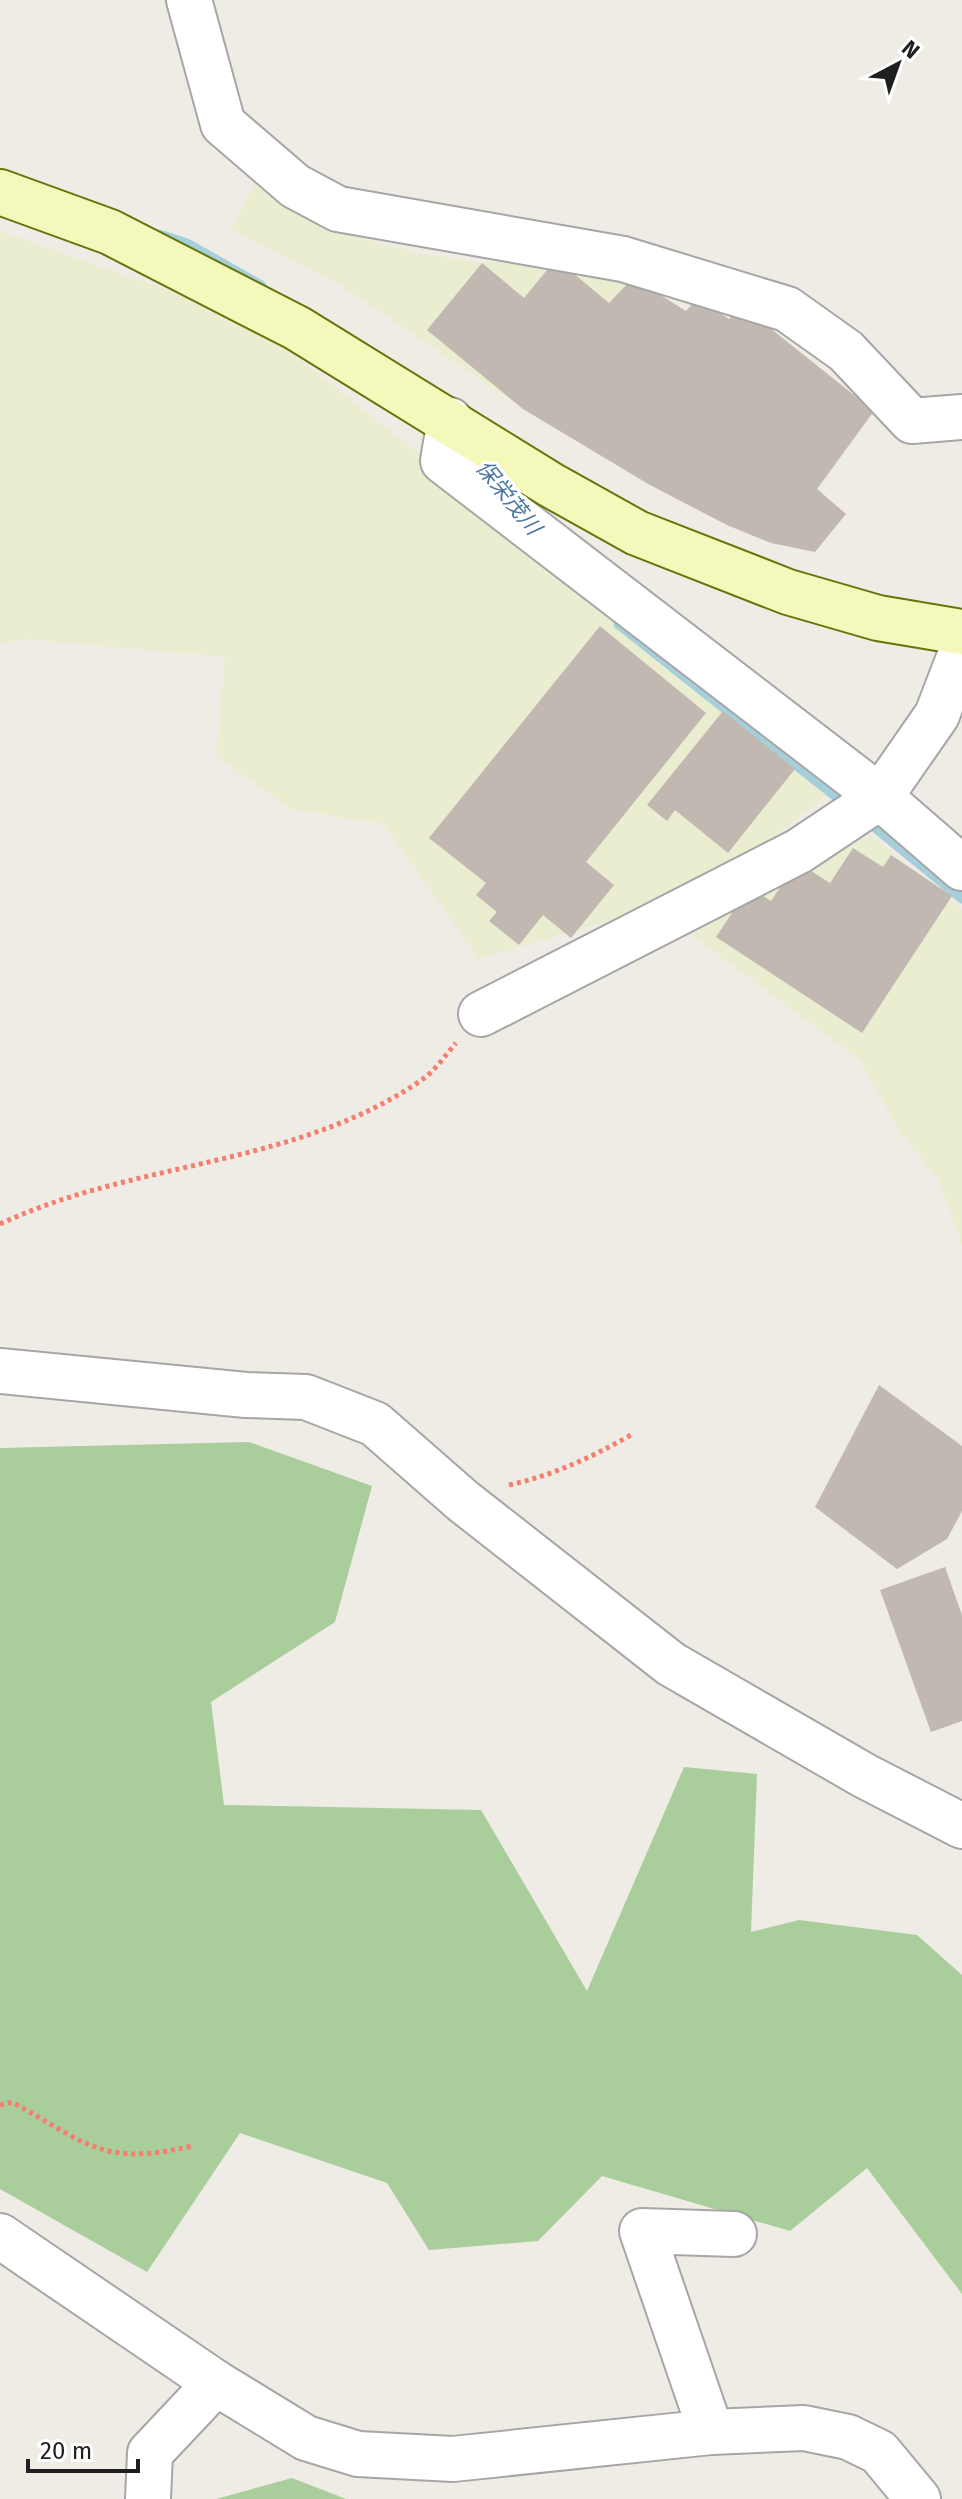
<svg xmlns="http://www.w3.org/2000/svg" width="962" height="2499" viewBox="0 0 962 2499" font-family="'Fira Sans','Noto Sans JP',sans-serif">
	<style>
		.farmland { fill: #ebedd1 }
		.forest { fill: #a9cd9b }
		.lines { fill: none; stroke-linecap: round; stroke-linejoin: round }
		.stream { stroke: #a6cfdc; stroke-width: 11 }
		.building { fill: #c0b8b1 }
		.street-casing { stroke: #a6a6a6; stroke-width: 48 }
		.secondary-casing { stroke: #677308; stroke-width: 48 }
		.path { stroke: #f67e6f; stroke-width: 5; stroke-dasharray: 4 4; stroke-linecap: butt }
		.street { stroke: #fff; stroke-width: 44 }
		.secondary { stroke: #f4f8ba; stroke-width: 44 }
		.labels { text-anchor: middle; stroke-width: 6; stroke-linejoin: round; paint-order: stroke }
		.water-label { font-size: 22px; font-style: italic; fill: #4a77a4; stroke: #fff }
	</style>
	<rect width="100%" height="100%" fill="#efece5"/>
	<g class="farmland">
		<polygon points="257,180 301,213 348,234 416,253 482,263 556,259 633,278 686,311 697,298 729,318 735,311 771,329 874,411 817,489 846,514 815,552 771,543 733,528 650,485 528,412 343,287 231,231"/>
		<polygon points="0,231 221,309 265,332 552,559 826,796 771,839 645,910 479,959 383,824 291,809 216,756 225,657 28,639 0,643"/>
		<polygon points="871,835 962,910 962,1246 939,1180 897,1128 861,1061 691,935"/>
	</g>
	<g class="forest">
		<polygon points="249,1442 372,1486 335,1622 211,1702 224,1805 481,1810 587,1991 684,1767 757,1774 751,1932 799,1920 917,1935 962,1975 962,2294 867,2168 790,2231 602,2176 538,2241 429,2250 387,2183 240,2133 147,2272 0,2189 0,1448"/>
		<polygon points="292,2478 346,2499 216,2499"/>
	</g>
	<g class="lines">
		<g class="stream">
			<polyline points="159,235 187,244 261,286"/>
			<polyline points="619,624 850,807"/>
			<polyline points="863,817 962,898"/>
		</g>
	</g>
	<g class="building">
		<polygon points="556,259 609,303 633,278 686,311 698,297 729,319 735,311 770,328 874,411 817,489 846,514 815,552 771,543 727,525 650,485 523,409 427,330 482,263 524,298"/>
		<polygon points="600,626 706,713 586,862 614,885 571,938 543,915 519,945 489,921 497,912 476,895 486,883 429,838"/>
		<polygon points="723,711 795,769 728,853 675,810 667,821 647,805"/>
		<polygon points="853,848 883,867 891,855 952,896 862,1033 716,937 749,887 771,901 797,862 830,883"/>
		<polygon points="879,1385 962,1446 962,1511 947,1539 897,1569 815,1507"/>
		<polygon points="945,1567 962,1615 962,1721 931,1732 880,1590"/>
	</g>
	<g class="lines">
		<defs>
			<g id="street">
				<polyline points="189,0 223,124 295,186 338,209 623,259 787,309 846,351 912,421 962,417"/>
				<polyline points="450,420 443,461 880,797 937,715 962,650"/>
				<polyline points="481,1014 799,851 880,797 962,868"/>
				<polyline points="0,1371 246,1395 306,1397 375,1424 463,1501 671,1664 865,1776 962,1826"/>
				<polyline points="0,2236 216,2383 150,2453 148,2499"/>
				<polyline points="216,2383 306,2438 358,2454 453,2459 711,2432 804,2428 848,2437 879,2452 918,2499"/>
				<polyline points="711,2432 642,2231 734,2234"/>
			</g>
			<polyline id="secondary" points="0,192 110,232 297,328 551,485 637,533 788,592 878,618 962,632"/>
		</defs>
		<use href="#street" class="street-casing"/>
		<use href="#secondary" class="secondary-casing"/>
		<g class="path">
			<path d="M0 1224C136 1160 297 1167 423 1079 436 1070 446 1054 456 1043"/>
			<path d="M509 1485C554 1475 590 1458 631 1435"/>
			<path d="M0 2105 12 2102C88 2144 103 2167 192 2146"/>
		</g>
		<use href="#street" class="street"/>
		<use href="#secondary" class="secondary"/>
	</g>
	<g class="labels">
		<g class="water-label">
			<text transform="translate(509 497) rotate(51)" y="8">保栄茂川</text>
		</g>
	</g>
	<g transform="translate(898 64) rotate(41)" stroke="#ffffff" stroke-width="6" paint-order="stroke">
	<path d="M0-6L14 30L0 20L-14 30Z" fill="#1f1f1f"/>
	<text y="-12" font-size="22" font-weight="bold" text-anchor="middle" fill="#1f1f1f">N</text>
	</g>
	<path d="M28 2459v12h110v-12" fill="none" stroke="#1f1f1f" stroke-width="4"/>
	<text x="40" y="2459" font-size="24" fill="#1f1f1f" stroke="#ffffff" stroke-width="6" paint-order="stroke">20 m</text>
</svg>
